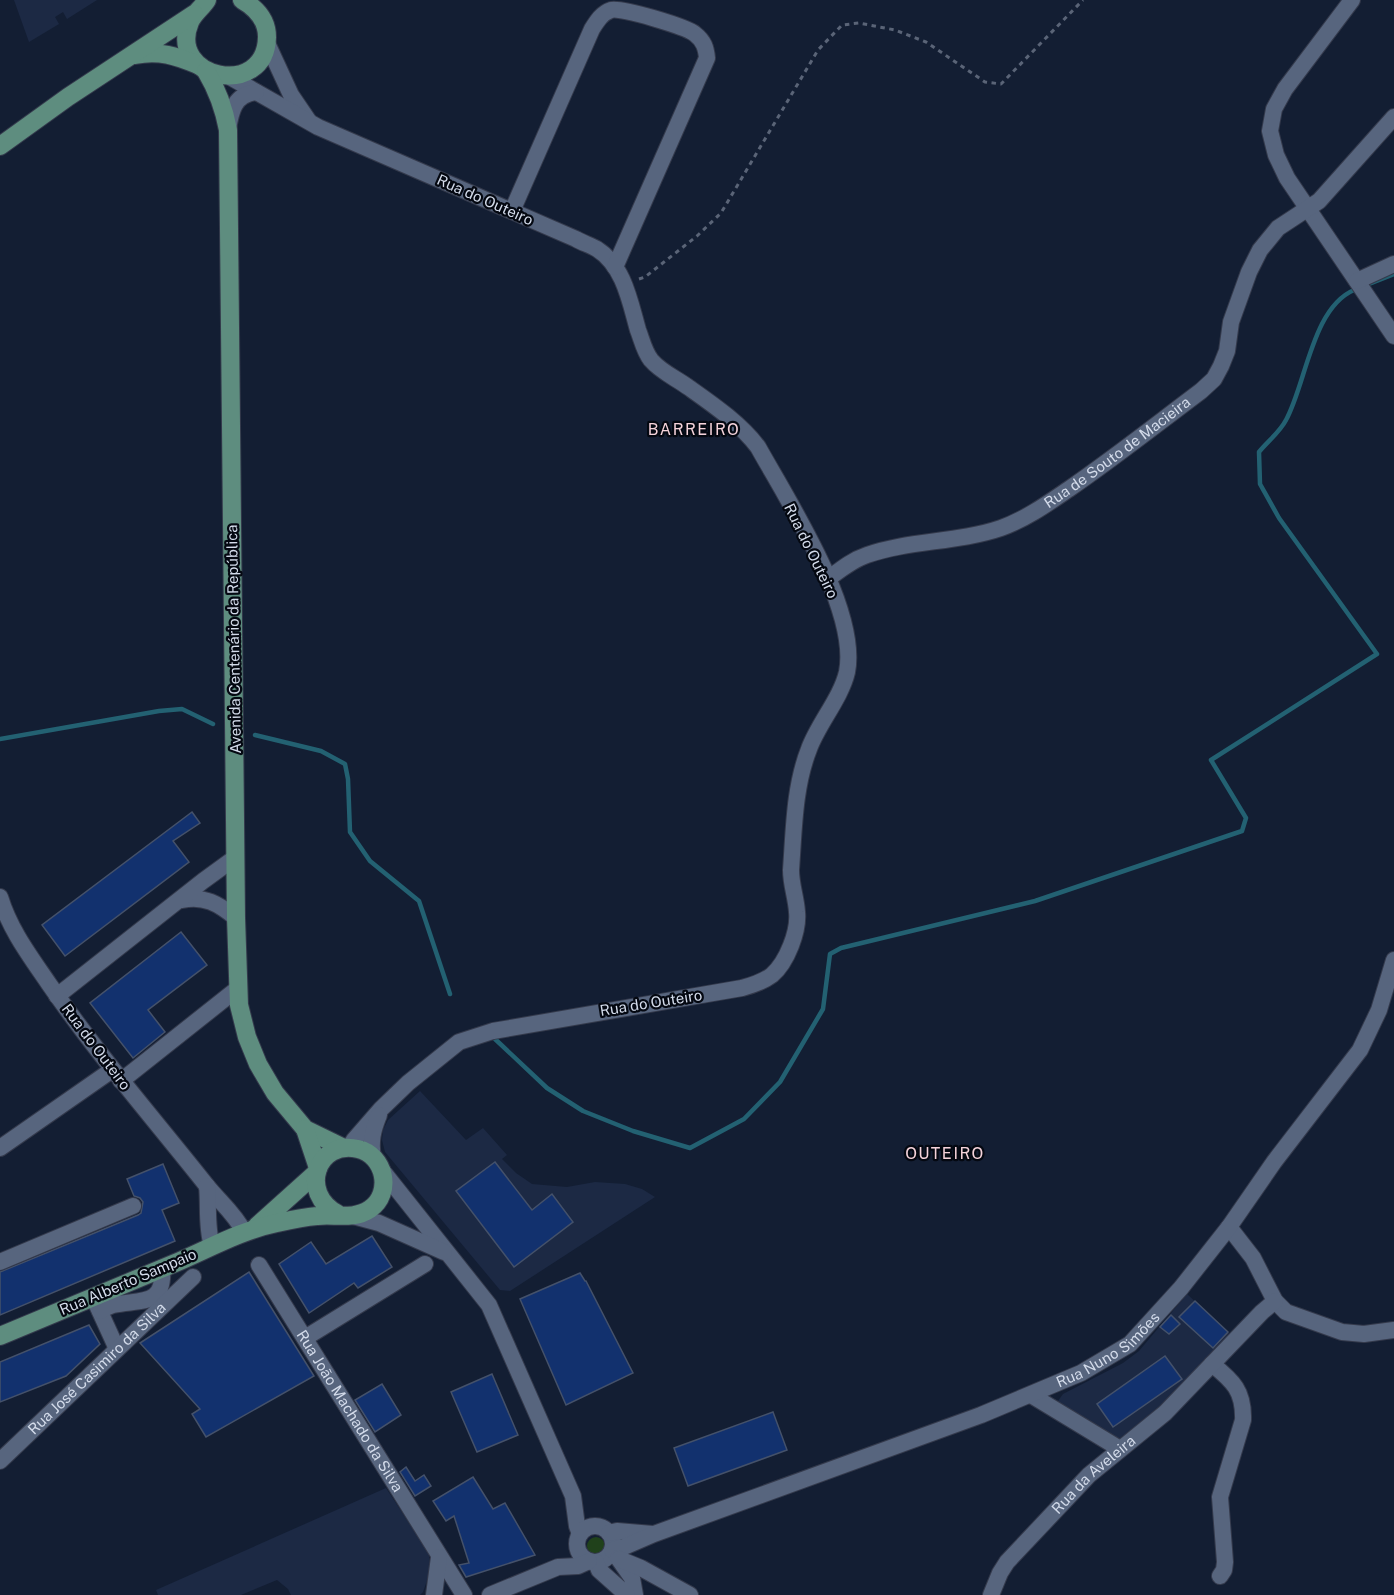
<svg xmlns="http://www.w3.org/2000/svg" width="1394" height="1595" viewBox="0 0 1394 1595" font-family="'Public Sans',sans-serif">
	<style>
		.built { fill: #1c2944 }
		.green { fill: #20411b }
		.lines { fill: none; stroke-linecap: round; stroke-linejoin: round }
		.stream { stroke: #236172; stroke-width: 4.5 }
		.building { fill: #12316e; stroke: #44516a; stroke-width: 1.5 }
		.minor-casing { stroke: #343a4c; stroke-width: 18 }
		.major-casing { stroke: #343a4c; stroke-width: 20 }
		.path { stroke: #5a6477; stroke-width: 3; stroke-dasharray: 4.5 4.5; stroke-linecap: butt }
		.minor { stroke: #57657e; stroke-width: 16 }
		.major { stroke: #5e8d7f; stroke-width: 18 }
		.labels { text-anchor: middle; stroke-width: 4.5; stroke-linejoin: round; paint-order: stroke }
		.street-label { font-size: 15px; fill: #d3dbea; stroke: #040811 }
		.neighbourhood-label { font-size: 16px; letter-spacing: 1.5px; fill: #f5d3db; stroke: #040811 }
	</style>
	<rect width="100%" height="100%" fill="#131e33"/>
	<g class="built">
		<polygon points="14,0 97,0 67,19 63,12 55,17 59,24 29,42"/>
		<polygon points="420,1091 466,1140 483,1128 507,1155 502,1159 516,1173 532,1184 567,1187 595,1182 625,1184 642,1189 655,1197 510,1291 500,1290 385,1152 382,1140 383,1130 388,1120"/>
		<polygon points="1187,1294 1232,1336 1181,1384 1183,1390 1120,1441 1059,1405 1058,1401 1063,1394 1123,1363 1139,1351"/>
		<polygon points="386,1488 429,1553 430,1572 423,1592 420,1595 291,1595 288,1589 277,1580 241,1595 158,1595 156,1590"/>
	</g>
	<circle class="green" cx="596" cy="1546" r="9"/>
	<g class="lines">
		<g class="stream">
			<polyline points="1369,284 1394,274"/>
			<polyline points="255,735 321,751 345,764 348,779 350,832 370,861 419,901 450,994"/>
			<polyline points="0,739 159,711 182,709 213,724"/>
			<path d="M495 1039 547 1088 583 1111 633 1131 690 1148 744 1119 780 1082 823 1009 830 954 841 948 1035 901 1242 831 1246 818 1211 760 1377 654 1279 518 1260 484 1259 452C1267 442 1280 432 1286 420 1306 384 1312 308 1354 290"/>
		</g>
	</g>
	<g class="building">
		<polygon points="192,812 200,823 173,841 189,862 65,956 42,925"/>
		<polygon points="181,932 207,965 148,1010 165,1032 133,1058 90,1003"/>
		<polygon points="495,1162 532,1210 552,1194 573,1222 514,1267 456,1191"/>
		<polygon points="163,1164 179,1203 162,1210 175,1241 0,1315 0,1272 138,1215 141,1213 143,1202 140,1198 134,1196 127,1179"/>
		<polygon points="372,1236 392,1267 358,1288 354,1283 309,1313 279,1264 311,1242 326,1264"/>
		<polygon points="249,1272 314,1376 206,1437 192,1414 200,1409 140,1343"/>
		<polygon points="580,1273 585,1281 586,1281 633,1373 566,1405 520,1299"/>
		<polygon points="1195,1301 1228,1332 1213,1348 1179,1317"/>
		<polygon points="1171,1315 1180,1324 1169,1334 1160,1327"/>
		<polygon points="89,1325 100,1344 66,1376 0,1402 0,1362"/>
		<polygon points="1165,1356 1182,1379 1113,1427 1097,1404"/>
		<polygon points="492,1374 518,1435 477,1452 451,1392"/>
		<polygon points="382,1384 401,1415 375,1432 355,1400"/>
		<polygon points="773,1412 787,1450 688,1486 674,1448"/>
		<polygon points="406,1467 415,1481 424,1475 431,1486 415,1496 400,1472"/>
		<polygon points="473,1477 493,1509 505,1503 535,1555 466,1577 459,1565 469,1563 454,1516 446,1521 433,1501"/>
	</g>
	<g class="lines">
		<defs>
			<g id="minor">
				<polyline points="1352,0 1285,89 1274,109 1270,131 1276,155 1287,178 1394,336"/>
				<polyline points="267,43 291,95 308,120"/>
				<path d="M230 77 318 127 576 239C583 243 590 245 597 249 624 266 630 302 638 330 642 340 644 351 651 360 661 372 676 378 688 387 712 404 740 423 758 447 788 501 859 610 847 672 841 698 818 724 809 749 794 787 794 830 791 870 791 885 796 897 797 912 799 931 787 962 772 975 763 982 753 985 742 988L493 1031 459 1042 408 1083 381 1109 354 1140 349 1148"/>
				<path d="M228 129C231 111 234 95 256 92"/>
				<path d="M512 211 592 29C597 21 602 13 611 10 621 7 687 27 695 34 704 41 706 48 707 58L615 267"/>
				<polyline points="1357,281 1394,264"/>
				<path id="s1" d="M828 579C840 570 852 560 867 555 909 540 957 543 1001 528 1026 519 1047 504 1069 489 1114 458 1157 424 1201 391L1214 379 1221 366 1227 351 1231 322 1249 272 1260 250 1278 228 1319 201 1394 117"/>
				<path d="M0 897C10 930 30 956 49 984 98 1055 154 1119 207 1186 220 1202 235 1214 244 1232"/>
				<path d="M182 900C204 895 219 904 236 918"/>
				<polyline points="57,996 203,881 236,857"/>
				<polyline points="121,1081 237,989"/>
				<polyline points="0,1148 112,1070"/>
				<path d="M373 1157C370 1141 373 1130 379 1115"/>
				<polyline points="381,1169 489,1305 573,1496 577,1526 580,1534"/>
				<path d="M207 1186C209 1205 206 1227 212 1246"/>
				<polyline points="353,1216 379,1223 444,1252"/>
				<polyline points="1229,1227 1253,1258 1275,1301 1286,1312 1342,1332 1364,1334 1394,1330"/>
				<polyline points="0,1262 133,1206"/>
				<path id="s2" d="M259 1265 464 1595"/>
				<polyline points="96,1303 117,1349"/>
				<path d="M100 1311C104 1309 109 1306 113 1305 141 1299 165 1307 162 1268"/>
				<polyline points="305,1338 425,1264"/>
				<path d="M1212 1364C1233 1381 1244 1391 1243 1420L1220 1497 1225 1562 1224 1570 1220 1576"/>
				<polyline points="1031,1395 1120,1449"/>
				<path id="s3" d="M0 1461 193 1277"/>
				<circle cx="595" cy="1544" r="18"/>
				<polyline points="609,1533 617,1531 653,1534"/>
				<path id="s4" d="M612 1550 624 1547 654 1534 981 1415 1081 1373 1130 1344 1181 1288 1229 1227 1274 1162 1360 1050 1379 1010 1394 960"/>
				<polyline points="618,1558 632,1578 635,1595"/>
				<polyline points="619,1559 641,1568 690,1595"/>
				<polyline points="596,1562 599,1570 627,1595"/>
				<polyline points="434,1595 439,1557"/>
				<polyline points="490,1595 558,1567 578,1566 589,1561"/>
				<path id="s5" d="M991 1595 1000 1573 1007 1562 1089 1475 1165 1413 1262 1312 1275 1301"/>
			</g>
			<g id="major">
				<path d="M207 0C202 8 194 13 190 22 166 79 266 100 267 37 267 19 256 8 242 0"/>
				<path d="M135 55C159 50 176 56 198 65"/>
				<path d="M206 71C218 91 224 108 228 130L236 918 239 1005 247 1037 258 1064 275 1093 305 1129 344 1148"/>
				<polyline points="0,146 68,97 194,14"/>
				<polyline points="305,1129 318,1168"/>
				<polyline points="257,1226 316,1173"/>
				<path d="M0 1336C60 1311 120 1286 180 1261 212 1247 243 1230 277 1223 290 1220 304 1217 317 1216 335 1214 354 1220 370 1209 393 1193 385 1155 358 1149 317 1139 298 1193 338 1214"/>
			</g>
		</defs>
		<use href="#minor" class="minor-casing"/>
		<use href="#major" class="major-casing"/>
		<polyline class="path" points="639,279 645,277 697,236 721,213 818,50 842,25 859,23 895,30 926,42 985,82 1001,84 1083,0"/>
		<use href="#minor" class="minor"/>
		<use href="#major" class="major"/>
	</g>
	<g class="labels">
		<g class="street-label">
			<text transform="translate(485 200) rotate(24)" y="5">Rua do Outeiro</text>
			<text dy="5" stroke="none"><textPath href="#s1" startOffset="322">Rua de Souto de Macieira</textPath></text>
			<text transform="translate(811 551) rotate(64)" y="5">Rua do Outeiro</text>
			<text transform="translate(234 639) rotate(-91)" y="5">Avenida Centenário da República</text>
			<text transform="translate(651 1003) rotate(-9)" y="5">Rua do Outeiro</text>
			<text transform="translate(96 1047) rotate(53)" y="5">Rua do Outeiro</text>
			<text transform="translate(128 1282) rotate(-23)" y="5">Rua Alberto Sampaio</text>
			<text dy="5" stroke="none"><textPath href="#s4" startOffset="537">Rua Nuno Simões</textPath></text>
			<text dy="5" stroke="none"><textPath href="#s3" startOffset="134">Rua José Casimiro da Silva</textPath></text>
			<text dy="5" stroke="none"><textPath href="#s2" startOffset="172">Rua João Machado da Silva</textPath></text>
			<text dy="5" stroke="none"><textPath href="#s5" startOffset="160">Rua da Aveleira</textPath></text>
		</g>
		<g class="neighbourhood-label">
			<text x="694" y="435">BARREIRO</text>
			<text x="945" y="1159">OUTEIRO</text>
		</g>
	</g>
</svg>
